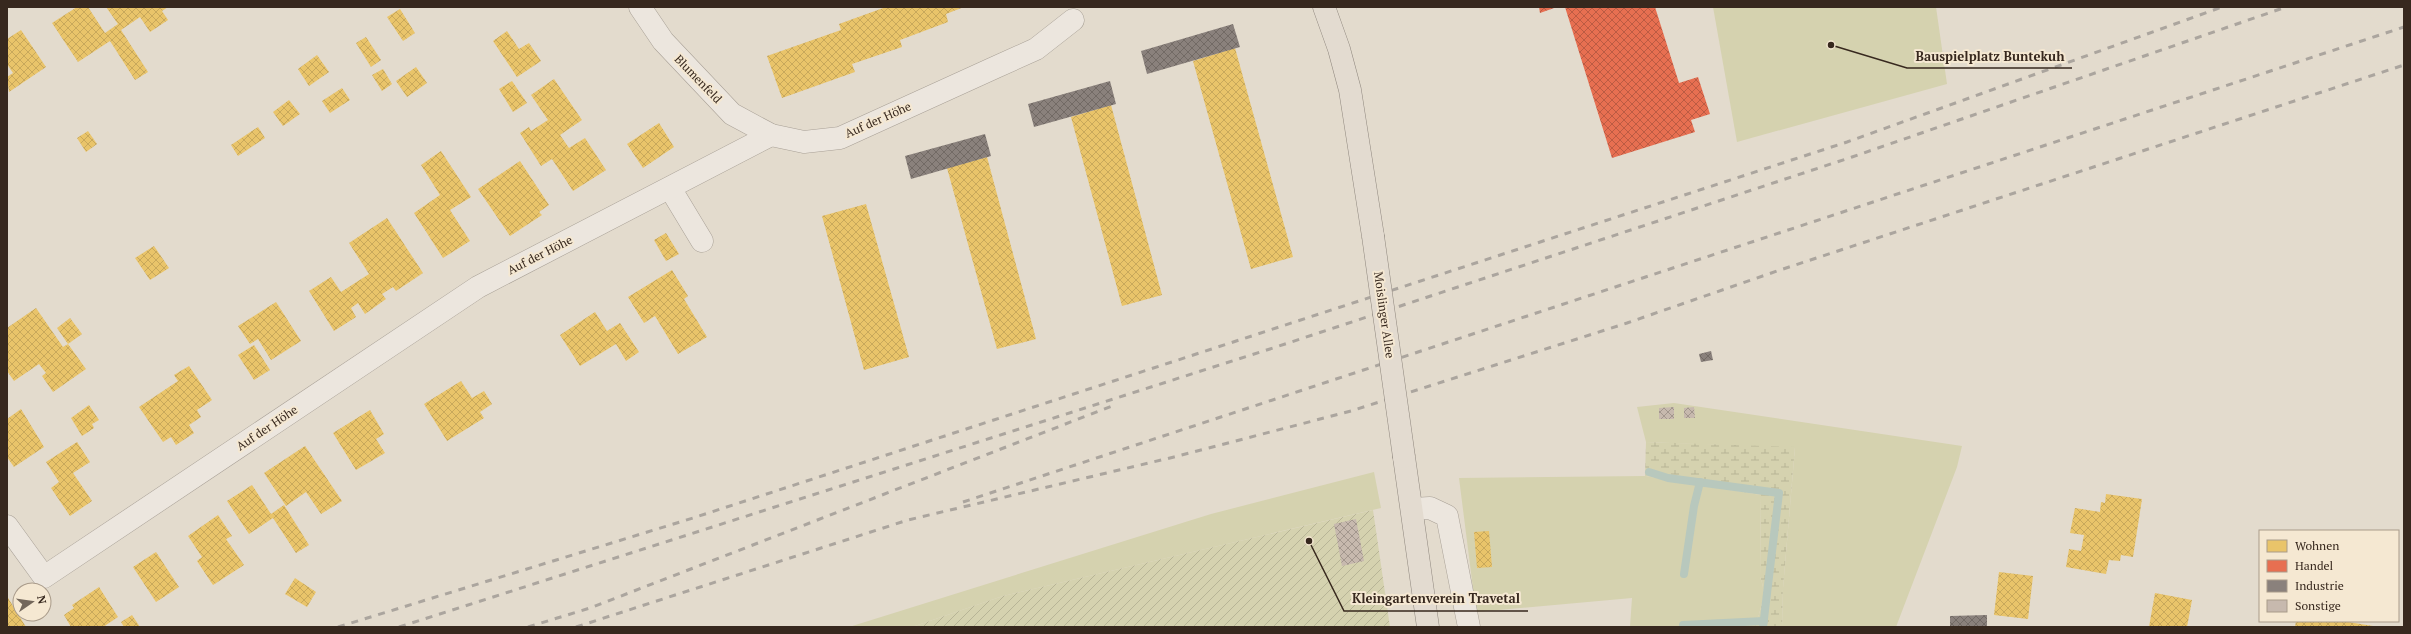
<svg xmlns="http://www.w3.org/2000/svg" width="2411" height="634" viewBox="0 0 2411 634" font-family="'PT Serif',serif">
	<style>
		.green { fill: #d5d2af }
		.wetland { fill: url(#wetland-marsh) }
		.garden { fill: url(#garden-furrows) }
		.homes { fill: url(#homes-cross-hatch) }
		.shops { fill: url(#shops-cross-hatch) }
		.industry { fill: url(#industry-cross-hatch) }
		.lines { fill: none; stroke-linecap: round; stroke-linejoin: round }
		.stream { stroke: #b8c8bd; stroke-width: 8 }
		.building { fill: url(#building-cross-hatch) }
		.minor-casing { stroke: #a8a096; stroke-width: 23 }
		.major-casing { stroke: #8e867d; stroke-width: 23 }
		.minor { stroke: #ece6de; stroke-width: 22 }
		.major { stroke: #e3dbd0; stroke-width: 22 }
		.rail { stroke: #aba59e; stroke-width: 3; stroke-dasharray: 7 7; stroke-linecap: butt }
		.major-bridge-casing { stroke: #8e867d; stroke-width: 23; stroke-linecap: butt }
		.major-bridge { stroke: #e3dbd0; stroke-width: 22 }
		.labels { text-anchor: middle; stroke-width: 4; stroke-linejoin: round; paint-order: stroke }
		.street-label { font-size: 12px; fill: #37281e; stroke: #f5e8d2 }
		.leader { fill: none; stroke: #37281e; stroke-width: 1.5 }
		.callout-dot { fill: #37281e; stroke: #f5e8d2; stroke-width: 1.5 }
		.callout-label { font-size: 13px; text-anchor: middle; font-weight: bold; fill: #37281e; stroke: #f5e8d2; stroke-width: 4; stroke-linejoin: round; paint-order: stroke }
	</style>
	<defs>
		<pattern id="wetland-marsh" width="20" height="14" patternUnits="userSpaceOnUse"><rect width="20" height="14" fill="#d5d2af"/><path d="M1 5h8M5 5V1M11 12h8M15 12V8" fill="none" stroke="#b7b496"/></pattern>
		<pattern id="garden-furrows" width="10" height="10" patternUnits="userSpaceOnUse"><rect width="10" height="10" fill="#d5d2af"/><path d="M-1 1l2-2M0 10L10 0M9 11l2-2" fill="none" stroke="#b7b496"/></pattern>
		<pattern id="homes-cross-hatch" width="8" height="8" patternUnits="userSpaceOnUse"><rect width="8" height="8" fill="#e9c46a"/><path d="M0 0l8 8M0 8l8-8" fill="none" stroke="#c8a85b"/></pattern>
		<pattern id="shops-cross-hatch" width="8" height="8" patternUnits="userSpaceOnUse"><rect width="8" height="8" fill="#e76f51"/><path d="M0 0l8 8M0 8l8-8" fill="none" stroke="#bc5b43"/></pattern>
		<pattern id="industry-cross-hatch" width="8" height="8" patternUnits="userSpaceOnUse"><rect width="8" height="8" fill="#8a817c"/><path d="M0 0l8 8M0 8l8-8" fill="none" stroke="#726a65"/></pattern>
		<pattern id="building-cross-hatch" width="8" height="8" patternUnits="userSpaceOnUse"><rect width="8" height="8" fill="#c7b9ae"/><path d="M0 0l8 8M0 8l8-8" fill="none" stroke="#a2968d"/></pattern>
	</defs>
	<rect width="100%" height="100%" fill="#e3dbcd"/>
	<g class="green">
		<polygon points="1713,7 1936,7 1947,84 1737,142"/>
		<polygon points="1674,403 1962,446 1957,467 1896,627 1782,627 1783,588 1795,448 1646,442 1637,407"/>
		<polygon points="1374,472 1381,508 1003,596 912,627 849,627 1211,514"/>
		<path d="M1645 476 1761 495 1760 577C1768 595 1760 608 1755 627H1630L1632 598 1476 612 1459 478Z"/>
	</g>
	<path class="wetland" d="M1646 442 1795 447 1783 588 1782 627H1755C1760 608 1768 595 1760 577L1761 495 1645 476Z"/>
	<polygon class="garden" points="1373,510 1390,627 912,627 1003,596"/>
	<g class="homes">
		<polygon points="77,7 88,7 105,33 118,24 106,7 168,7 162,11 168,20 150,32 140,17 121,30 148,72 135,80 110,41 78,62 52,23"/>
		<polygon points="886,7 964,7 946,14 948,22 900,40 902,47 852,64 855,72 782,98 767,56 841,30 839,24"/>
		<polygon points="400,9 415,33 403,41 387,17"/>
		<polygon points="21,30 46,67 9,92 7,77 13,73 7,64 7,39"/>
		<polygon points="507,31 519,49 529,43 541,61 517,77 493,41"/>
		<polygon points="366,37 381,60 371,67 356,43"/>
		<polygon points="1235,48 1293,257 1251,269 1193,61"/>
		<polygon points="317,55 329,72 309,86 298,69"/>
		<polygon points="416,67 427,83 407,97 396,81"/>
		<polygon points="383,69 392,84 382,91 372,75"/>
		<polygon points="554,79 582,120 560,135 569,148 585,138 606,170 573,191 552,159 541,166 520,133 529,127 531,131 548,120 531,95"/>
		<polygon points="512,81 527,103 513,112 499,89"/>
		<polygon points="342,88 350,100 330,113 322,101"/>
		<polygon points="289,100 300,114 283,126 273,112"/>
		<polygon points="1111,105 1162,295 1122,306 1071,117"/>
		<polygon points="659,123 674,147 643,168 627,144"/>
		<polygon points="258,127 265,138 238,156 231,145"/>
		<polygon points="88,131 97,144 86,152 77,138"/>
		<polygon points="441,151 471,197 450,210 470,241 443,258 414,213 440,195 421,165"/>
		<polygon points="987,157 1036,339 997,349 947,168"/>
		<polygon points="520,161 549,205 539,212 542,215 510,236 478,189"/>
		<polygon points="866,204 909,357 864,370 822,216"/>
		<polygon points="387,218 423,273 396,291 393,287 382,294 386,299 365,314 358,303 351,308 356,317 334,331 309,291 331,277 341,292 369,274 349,243"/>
		<polygon points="666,233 679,254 666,261 654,240"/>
		<polygon points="154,246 169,268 150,280 135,258"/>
		<polygon points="672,270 688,296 684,299 707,337 678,354 655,316 644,323 628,297"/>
		<polygon points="276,302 301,341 271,360 258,339 250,344 238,326"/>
		<polygon points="36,308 63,347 68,344 86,369 53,392 42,376 46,373 39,364 14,381 7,371 7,328"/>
		<polygon points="595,312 607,331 620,323 639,352 626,361 616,344 580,366 560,335"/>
		<polygon points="70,318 82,334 68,344 57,328"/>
		<polygon points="254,345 270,370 254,380 238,355"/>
		<polygon points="189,366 212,400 197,410 201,417 189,425 194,433 176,445 171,437 163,442 139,407 178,381 174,375"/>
		<polygon points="461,381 472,398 484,391 492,404 480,412 484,418 447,441 424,404"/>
		<polygon points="89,405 99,420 92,424 94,428 82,436 71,418"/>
		<polygon points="21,409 44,447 14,467 7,457 7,419"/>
		<polygon points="370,410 384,434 376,439 385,453 356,470 333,433"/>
		<polygon points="77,442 90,462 73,473 92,501 70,516 51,488 59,482 46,462"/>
		<polygon points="305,446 342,501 321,514 306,492 286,506 264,473"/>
		<polygon points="252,485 271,514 284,505 309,545 296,553 273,518 249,534 227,501"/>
		<polygon points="2106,494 2142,499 2133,557 2121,555 2120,561 2109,560 2106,574 2066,567 2069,549 2081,551 2084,535 2070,533 2075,508 2100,512 2101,502 2105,503"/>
		<polygon points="218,515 232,536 226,539 244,565 213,585 197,561 202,557 188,536"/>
		<polygon points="1489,531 1492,567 1477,568 1474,532"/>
		<polygon points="156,552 179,587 156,602 133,567"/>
		<polygon points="1999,572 2033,576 2028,619 1994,615"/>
		<polygon points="295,578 316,592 307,607 285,594"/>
		<polygon points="99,587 118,617 103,627 71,627 64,615 74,608 72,605"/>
		<polygon points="2155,593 2192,600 2187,627 2149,627"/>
		<polygon points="7,596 13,606 26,627 7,627"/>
		<polygon points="132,615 140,627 124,627 121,622"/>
		<polygon points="2296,621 2342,621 2373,626 2295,627"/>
	</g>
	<g class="shops">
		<polygon points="1539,7 1557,7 1540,13"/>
		<polygon points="1565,7 1655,7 1679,83 1698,77 1710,114 1691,120 1695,132 1612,158"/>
	</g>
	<g class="industry">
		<polygon points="1233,24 1240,47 1147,74 1141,51"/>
		<polygon points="1110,81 1116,104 1034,127 1028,104"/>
		<polygon points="985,134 991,156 911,179 905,156"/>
		<polygon points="1711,351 1713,360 1701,362 1699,354"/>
		<polygon points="1987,615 1987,627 1950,627 1950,616"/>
	</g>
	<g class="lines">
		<g class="stream">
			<polyline points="1649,472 1668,478 1779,493 1763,627"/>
			<polyline points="1684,574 1694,506 1700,482"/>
			<polyline points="1683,625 1764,621"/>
		</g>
	</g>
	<g class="building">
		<polygon points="1674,407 1674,419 1659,419 1659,408"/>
		<polygon points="1694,407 1695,418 1684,418 1684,408"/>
		<polygon points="1356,519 1364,561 1342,566 1334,524"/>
	</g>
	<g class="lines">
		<defs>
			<g id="minor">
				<polyline points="640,7 663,41 732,114 771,135 804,142 840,138 996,67 1036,49 1073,20"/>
				<polyline points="670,188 702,241"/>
				<polyline points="1412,509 1430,508 1447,516 1469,627"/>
				<polyline points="7,526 44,577 478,287 771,135"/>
			</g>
			<g id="major">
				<polyline points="1324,7 1339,49 1350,90 1373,236"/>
				<polyline points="1404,457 1428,627"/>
			</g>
		</defs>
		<use href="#minor" class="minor-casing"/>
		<use href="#major" class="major-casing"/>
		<use href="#minor" class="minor"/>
		<use href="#major" class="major"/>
		<g class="rail">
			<polyline points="963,502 2404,27"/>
			<polyline points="338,627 693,518 1847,142 2222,7"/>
			<polyline points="399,627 1273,348 1852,157 2286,7"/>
			<polyline points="528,627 590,608 1112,406"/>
			<polyline points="576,627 908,520 1174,457 1351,411 1627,323 1780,270 2404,65"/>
		</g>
		<defs>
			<polyline id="major-bridge" points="1373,236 1404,457"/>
		</defs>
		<use href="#major-bridge" class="major-bridge-casing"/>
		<use href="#major-bridge" class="major-bridge"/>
	</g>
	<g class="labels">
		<g class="street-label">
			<text transform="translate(698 79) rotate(46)" y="4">Blumenfeld</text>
			<text transform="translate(878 120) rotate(-24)" y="4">Auf der Höhe</text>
			<text transform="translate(540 255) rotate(-27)" y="4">Auf der Höhe</text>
			<text transform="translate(1384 315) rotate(82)" y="4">Moislinger Allee</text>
			<text transform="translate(267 428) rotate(-34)" y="4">Auf der Höhe</text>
		</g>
	</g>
	<path class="leader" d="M1831 45L1907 68H2072M1309 541L1344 611H1528"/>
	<g class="callout-dot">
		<circle cx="1831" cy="45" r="4"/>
		<circle cx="1309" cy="541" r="4"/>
	</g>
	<g class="callout-label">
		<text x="1990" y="61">Bauspielplatz Buntekuh</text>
		<text x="1436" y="603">Kleingartenverein Travetal</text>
	</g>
	<rect width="2411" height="634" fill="none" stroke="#37281e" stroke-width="16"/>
	<rect x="2259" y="530" width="140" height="92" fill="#f5e8d2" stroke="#a99b8a"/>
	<rect x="2267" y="540" width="20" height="12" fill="#e9c46a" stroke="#a99b8a"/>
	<text x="2295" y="550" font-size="12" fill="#37281e">Wohnen</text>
	<rect x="2267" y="560" width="20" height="12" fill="#e76f51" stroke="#a99b8a"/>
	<text x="2295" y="570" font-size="12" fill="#37281e">Handel</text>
	<rect x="2267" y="580" width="20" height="12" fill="#8a817c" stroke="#a99b8a"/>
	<text x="2295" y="590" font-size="12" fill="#37281e">Industrie</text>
	<rect x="2267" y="600" width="20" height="12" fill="#c7b9ae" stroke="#a99b8a"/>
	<text x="2295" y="610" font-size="12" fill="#37281e">Sonstige</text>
	<g transform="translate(32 602) rotate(77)"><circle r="19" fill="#f5e8d2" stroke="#a99b8a"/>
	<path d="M0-3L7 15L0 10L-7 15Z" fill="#73675b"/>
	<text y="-6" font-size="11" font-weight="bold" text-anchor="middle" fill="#37281e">N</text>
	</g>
</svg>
